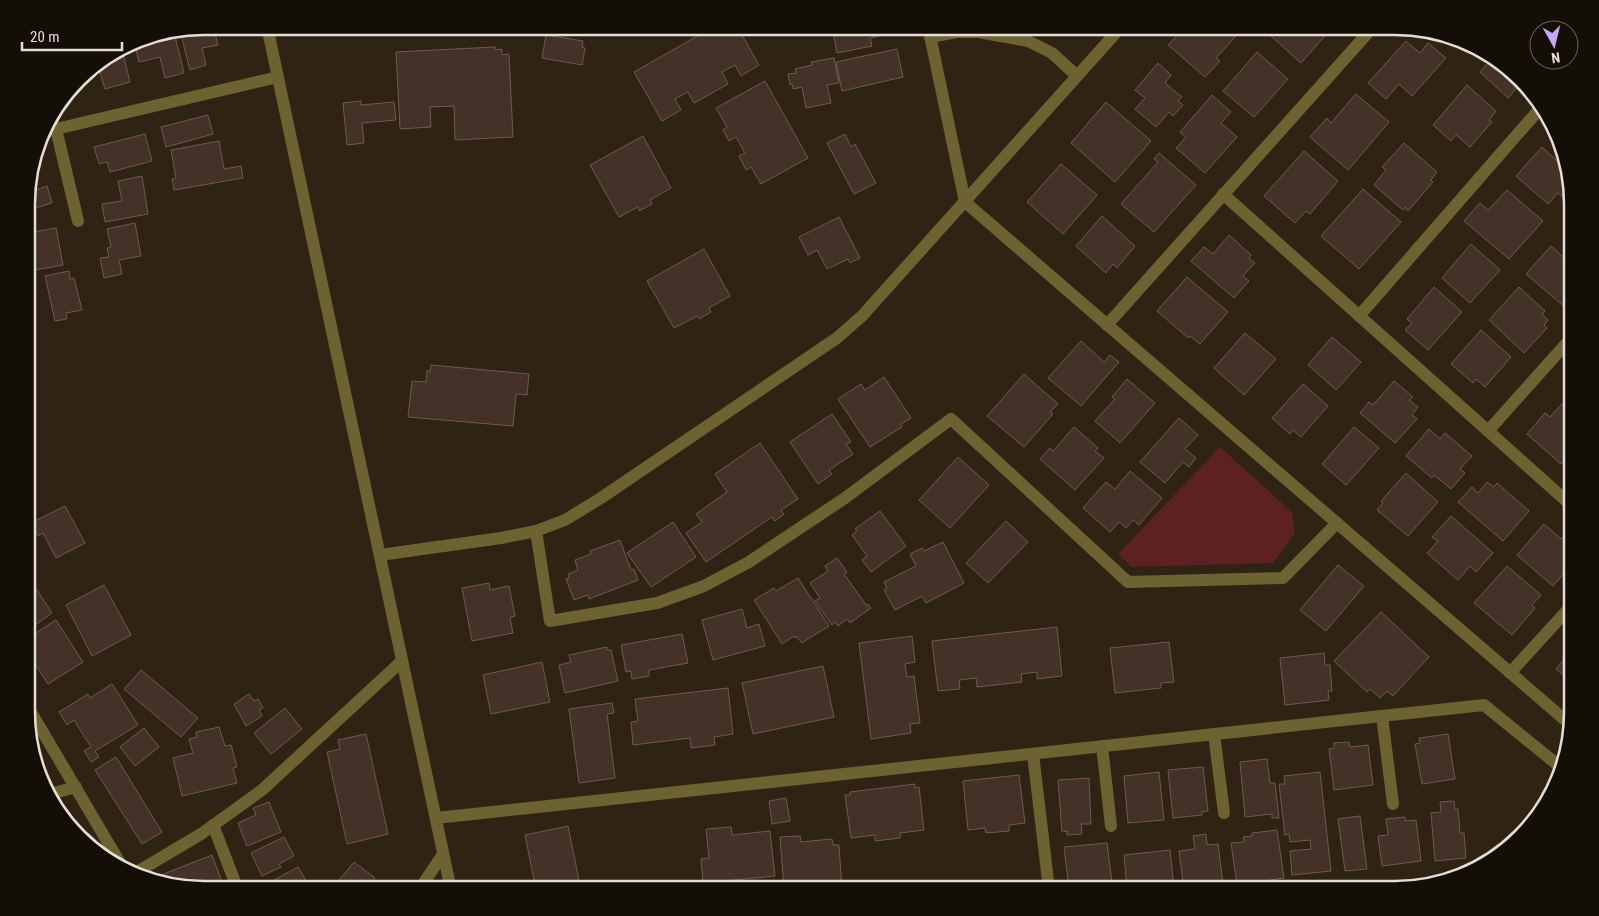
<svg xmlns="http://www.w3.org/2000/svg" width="1599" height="916" viewBox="0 0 1599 916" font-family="'Roboto Condensed',sans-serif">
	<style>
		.green { fill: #5d2023 }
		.building { fill: #443128; stroke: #6f5a51 }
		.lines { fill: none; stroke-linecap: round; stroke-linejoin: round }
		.minor { stroke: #6c6232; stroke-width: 12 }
		.tertiary { stroke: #6c6232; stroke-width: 12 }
		.rim { fill: none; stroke: #e6ded4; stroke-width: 2.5 }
	</style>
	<rect width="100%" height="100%" fill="#2f2314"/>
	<polygon class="green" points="1220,447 1292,512 1295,533 1273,563 1131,567 1118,554"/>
	<g class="building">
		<polygon points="204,26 213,26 218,45 202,48 206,65 190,70 180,31"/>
		<polygon points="358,26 388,26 360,32"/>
		<polygon points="719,26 737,26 759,65 741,76 735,65 722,72 728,84 694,103 688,92 675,99 681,110 662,121 634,72 708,30 710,32"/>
		<polygon points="832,26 894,26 895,32 870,38 872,46 837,53"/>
		<polygon points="1186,26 1243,26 1244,27 1216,58 1220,61 1205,77 1168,45"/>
		<polygon points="1280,26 1325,26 1330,30 1301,63 1271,36"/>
		<polygon points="174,32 184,73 165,78 160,57 139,62 134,41"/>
		<polygon points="546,35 583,41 582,47 585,48 582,65 542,58"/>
		<polygon points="1406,41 1420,53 1428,43 1446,58 1412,96 1399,84 1386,99 1368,83"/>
		<polygon points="495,47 495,50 502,49 502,55 509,54 513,137 455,140 454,106 430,107 431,127 400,129 396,52"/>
		<polygon points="122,49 130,82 105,89 100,72 83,76 87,71"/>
		<polygon points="897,49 903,77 842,91 836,62"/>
		<polygon points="1257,52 1288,79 1254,117 1223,91"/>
		<polygon points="834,58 839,83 827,85 831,103 806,108 802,87 793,89 792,84 790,85 788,74 796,73 795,69 812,65 811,62"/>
		<polygon points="1492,58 1520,84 1508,98 1480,72"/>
		<polygon points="1158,63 1171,75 1165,83 1182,97 1178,101 1183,105 1173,116 1169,112 1156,127 1135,109 1145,98 1135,90"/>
		<polygon points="765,81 808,158 761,184 751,167 746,170 739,156 745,153 736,137 729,141 723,130 727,127 716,108"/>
		<polygon points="1467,85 1496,111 1489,120 1492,122 1470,147 1456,135 1451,141 1433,125"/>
		<polygon points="1356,94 1389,122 1348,170 1310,137 1327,118 1331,123"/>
		<polygon points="1212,95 1231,112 1221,123 1237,137 1205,173 1176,148 1186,137 1180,132"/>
		<polygon points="361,101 361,105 394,102 396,120 362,123 364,143 347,145 343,103"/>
		<polygon points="1106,102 1151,141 1115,182 1071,143"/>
		<polygon points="208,115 213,134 166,147 161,127"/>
		<polygon points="145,134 152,161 110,172 107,162 99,164 94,147"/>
		<polygon points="845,134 851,147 855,144 876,183 854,194 827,143"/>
		<polygon points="643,136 671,188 650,200 652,204 639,211 638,207 619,217 590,165"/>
		<polygon points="219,141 224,169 241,166 243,178 174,190 172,179 176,178 171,150"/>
		<polygon points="1404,143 1437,172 1431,180 1433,182 1408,211 1405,207 1403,210 1374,185 1386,170 1382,167"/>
		<polygon points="1542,147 1563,166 1571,188 1563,197 1558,193 1548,204 1516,176"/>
		<polygon points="1304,151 1338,181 1310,214 1306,211 1295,223 1264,196"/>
		<polygon points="1159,153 1196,185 1154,232 1121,204 1158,162 1154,159"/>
		<polygon points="1061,164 1097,195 1063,234 1027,202"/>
		<polygon points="32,176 36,190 47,186 52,203 28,210 28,181 29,177"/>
		<polygon points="142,176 148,214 105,222 102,204 122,201 118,181"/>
		<polygon points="1363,189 1401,222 1359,269 1321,236"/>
		<polygon points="1507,190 1543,221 1509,259 1464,221 1480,203 1488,210"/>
		<polygon points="1102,216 1135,246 1117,268 1113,264 1106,273 1076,246"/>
		<polygon points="839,217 860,258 850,263 848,259 827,269 817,250 808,255 799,237"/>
		<polygon points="1572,219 1572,234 1565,228"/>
		<polygon points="135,223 141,256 119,260 122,274 104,278 100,258 109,257 107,248 111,247 107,229"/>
		<polygon points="56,228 63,265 35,270 28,233"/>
		<polygon points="1229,235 1251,255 1249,258 1255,263 1243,276 1249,281 1234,298 1191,261 1204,247 1213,254"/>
		<polygon points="1471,244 1500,270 1470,303 1442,278"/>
		<polygon points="1551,246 1572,265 1572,301 1566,308 1526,274"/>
		<polygon points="704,249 730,296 709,308 711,312 699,319 697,316 674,328 647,281"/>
		<polygon points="69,271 70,279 74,278 82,310 66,313 67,319 55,321 45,276"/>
		<polygon points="1187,277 1228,312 1200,344 1190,336 1188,338 1157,311"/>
		<polygon points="1434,287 1462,312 1428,350 1405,330 1412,323 1407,319"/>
		<polygon points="1519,287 1545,311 1542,314 1548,320 1544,325 1547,328 1524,353 1489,320"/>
		<polygon points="1481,330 1511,357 1485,387 1476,379 1473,383 1451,364"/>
		<polygon points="1245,333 1276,359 1244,395 1214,368"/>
		<polygon points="1332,337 1361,362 1336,390 1308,365"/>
		<polygon points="1081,341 1104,362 1110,355 1119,362 1081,406 1048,378"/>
		<polygon points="431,365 529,374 527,395 516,394 513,426 408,417 412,381 426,382 427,371 430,371"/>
		<polygon points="1024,374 1058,404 1050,412 1053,414 1024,447 987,416"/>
		<polygon points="884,377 911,418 901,424 902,427 870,447 838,399 861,384 865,390"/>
		<polygon points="1127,379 1155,403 1120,443 1095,421 1115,399 1112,397"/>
		<polygon points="1572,379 1572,396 1564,389"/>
		<polygon points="1394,381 1413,397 1409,400 1418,407 1412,415 1417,419 1395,443 1360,413 1369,402 1373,405"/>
		<polygon points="1303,384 1328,406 1301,437 1293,430 1290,434 1272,418"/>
		<polygon points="1562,404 1572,412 1572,451 1561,464 1527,434 1545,413 1550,417"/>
		<polygon points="832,414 851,442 846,444 853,454 829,470 832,474 818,484 790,442"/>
		<polygon points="1179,418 1198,435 1185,449 1196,458 1189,467 1183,462 1165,483 1140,462"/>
		<polygon points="1074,427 1098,448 1095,451 1104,458 1075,490 1040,459 1050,448 1053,451"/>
		<polygon points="1354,427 1379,448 1346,485 1322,464"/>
		<polygon points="1429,429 1440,439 1445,433 1472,456 1460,469 1465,473 1451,489 1434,475 1432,478 1406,456"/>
		<polygon points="760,443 798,499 781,510 784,514 775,521 772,517 706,562 686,533 702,522 696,514 727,492 715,474"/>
		<polygon points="958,457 989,485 950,528 919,500"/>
		<polygon points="1130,471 1162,498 1139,525 1133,520 1126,528 1119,522 1110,532 1083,508 1106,482 1115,489"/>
		<polygon points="1406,473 1438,502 1408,536 1377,510 1383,503 1381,501"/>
		<polygon points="1487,482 1494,487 1497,483 1529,511 1503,541 1458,502 1472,487 1478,493"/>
		<polygon points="65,506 85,543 56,558 43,533 38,536 31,523"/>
		<polygon points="880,511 906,546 871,572 862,560 867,556 852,535 857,531 855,529"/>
		<polygon points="1451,516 1493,553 1476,572 1470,566 1458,580 1427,553 1438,541 1432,537"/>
		<polygon points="1006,521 1028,542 988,583 966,563"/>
		<polygon points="673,522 696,557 651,587 627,553"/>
		<polygon points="1544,524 1561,539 1567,532 1572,537 1572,564 1553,586 1517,555"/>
		<polygon points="620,540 631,570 634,569 638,580 589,599 588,595 574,600 566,579 569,578 568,574 578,570 575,560 591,554 590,551"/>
		<polygon points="943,542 964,583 926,603 922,596 895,610 884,590 887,588 884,582 916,566 910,554 922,548 924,551"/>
		<polygon points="837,558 847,572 844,574 866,605 868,604 871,608 850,623 847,619 838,626 835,622 832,625 815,601 820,598 810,583 828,571 825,566"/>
		<polygon points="1338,565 1364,586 1326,631 1300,610"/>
		<polygon points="1507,566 1541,595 1532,605 1535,608 1512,635 1474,603"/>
		<polygon points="798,578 829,626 802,643 797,637 795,638 794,636 782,644 754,600 774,588 776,591"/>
		<polygon points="489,583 490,590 509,586 515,616 510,617 513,633 472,641 462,588"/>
		<polygon points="33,584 52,613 28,630 28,588"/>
		<polygon points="104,585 131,635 92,656 66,605"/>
		<polygon points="742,609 747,628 759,624 765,646 713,660 702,620"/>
		<polygon points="1381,612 1429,657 1393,696 1387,691 1380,698 1370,689 1367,692 1334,661"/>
		<polygon points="56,620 83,662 48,684 28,653 28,638"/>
		<polygon points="1057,627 1062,676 1037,679 1037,672 1021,674 1022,682 977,687 976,678 959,680 960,689 938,691 932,641"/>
		<polygon points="682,634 688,663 649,670 649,676 632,679 631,671 626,672 621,645"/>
		<polygon points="912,636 915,662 905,664 907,677 914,676 920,723 910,724 911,733 871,739 859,643"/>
		<polygon points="1169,642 1174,682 1161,683 1161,688 1115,693 1110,648"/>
		<polygon points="607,647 607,650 611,650 618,681 565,693 559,665 571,662 569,655"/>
		<polygon points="1572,650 1572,682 1556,669"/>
		<polygon points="1324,653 1325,665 1330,665 1332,691 1328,691 1329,700 1285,705 1280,658"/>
		<polygon points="542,662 550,702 491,714 483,675"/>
		<polygon points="823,666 834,717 753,734 742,683"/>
		<polygon points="141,670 198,718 181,737 124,689"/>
		<polygon points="112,684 138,725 95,751 99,757 91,762 84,751 91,747 74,720 67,725 59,712 88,694 90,698"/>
		<polygon points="728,688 733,734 714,737 715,745 691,748 690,738 633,745 631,722 638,721 635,699"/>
		<polygon points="249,694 254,701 258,699 263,708 259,710 262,716 246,726 234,704"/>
		<polygon points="612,703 614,713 607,714 615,778 579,783 569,709"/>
		<polygon points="285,708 302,729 271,754 254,733"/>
		<polygon points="219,727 225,746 231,745 237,767 233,768 237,783 182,796 173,758 193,753 189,739 197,737 196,732"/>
		<polygon points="144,728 159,747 135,766 120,747"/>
		<polygon points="366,734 388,834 347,844 327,752 340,749 338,740"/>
		<polygon points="1448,734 1455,779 1422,784 1415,744 1420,743 1419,738"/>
		<polygon points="1349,742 1350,747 1368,745 1373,785 1334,790 1329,749 1334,748 1334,743"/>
		<polygon points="116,757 162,832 142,844 95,770"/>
		<polygon points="1267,759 1270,783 1275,783 1279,818 1272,818 1272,814 1245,817 1240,762"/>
		<polygon points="1203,767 1208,811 1202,812 1202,815 1173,818 1168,770"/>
		<polygon points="1159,772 1164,820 1128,823 1124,776"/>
		<polygon points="1320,772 1331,871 1292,875 1290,851 1311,849 1310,840 1290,842 1289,834 1285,835 1279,784 1285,784 1284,776"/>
		<polygon points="1019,775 1025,823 1009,825 1009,831 986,833 985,828 968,830 963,781"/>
		<polygon points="1089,778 1091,824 1081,824 1082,834 1067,835 1067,831 1062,832 1058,780"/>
		<polygon points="915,784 915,788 919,787 924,830 900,833 900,838 875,841 875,835 851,838 845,795 850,795 850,792"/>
		<polygon points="786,798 790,821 772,824 769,801"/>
		<polygon points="1454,801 1455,809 1458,809 1460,833 1464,833 1466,858 1435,861 1431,813 1441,812 1440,802"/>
		<polygon points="269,802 281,832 247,846 238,823 256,815 253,808"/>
		<polygon points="1360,816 1367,869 1345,871 1338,819"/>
		<polygon points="1405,817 1405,821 1416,820 1421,861 1382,866 1378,836 1388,835 1386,819"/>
		<polygon points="568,826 581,890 536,890 525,835"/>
		<polygon points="731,827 732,835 770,831 775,876 703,883 701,859 709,858 706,829"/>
		<polygon points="1277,830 1284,878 1237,885 1231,843 1244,842 1243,837 1252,836 1252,833"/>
		<polygon points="1206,834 1207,845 1218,844 1223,884 1184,889 1179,851 1195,849 1193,836"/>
		<polygon points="800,836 801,842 832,839 833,845 839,845 842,890 784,890 780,837"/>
		<polygon points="284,837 294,856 279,864 281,867 262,876 251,853"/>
		<polygon points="1107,843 1112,883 1118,882 1119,889 1069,889 1064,847"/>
		<polygon points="1170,850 1174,888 1127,889 1124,855"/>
		<polygon points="212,855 225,890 204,890 163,879 161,875"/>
		<polygon points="354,862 375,878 366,890 332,889"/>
		<polygon points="298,867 310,888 306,890 268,890 265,885"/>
		<polygon points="1384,885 1385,889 1346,889"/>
	</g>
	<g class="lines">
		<g class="minor">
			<polyline points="930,37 957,32 978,32 1028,41 1052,53 1077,76"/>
			<polyline points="56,129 78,221"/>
			<polyline points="43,132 278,77"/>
			<polyline points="1223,194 1572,506"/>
			<polyline points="965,202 1572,726"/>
			<polyline points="1359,316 1543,105"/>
			<polyline points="1107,325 1374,26"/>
			<polyline points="1488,431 1572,337"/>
			<polyline points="536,531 550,621 657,603 704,586 749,562 845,498 951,419 1128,582 1283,578 1337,523"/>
			<polyline points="1510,673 1572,605"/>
			<polyline points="28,707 123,868"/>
			<polyline points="1382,716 1393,804"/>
			<polyline points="1214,734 1224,813"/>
			<polyline points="1102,746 1111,826"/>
			<polyline points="1033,754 1049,889"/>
			<polyline points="50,794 76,787"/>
			<polyline points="436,818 1484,705 1559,766"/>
			<polyline points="213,825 238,890"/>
			<polyline points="137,872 201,834 262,790 402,661"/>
			<polyline points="419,890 443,854"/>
		</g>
		<g class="tertiary">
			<polyline points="267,26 451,890"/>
			<polyline points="928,26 965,202"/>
			<polyline points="380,555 501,538 536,531 565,520 601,498 837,338 862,316 1122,26"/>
		</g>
	</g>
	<path d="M0 0H1599V916H0ZM204 35H1395A169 169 0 0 1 1564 204V712A169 169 0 0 1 1395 881H204A169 169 0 0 1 35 712V204A169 169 0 0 1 204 35Z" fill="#130e07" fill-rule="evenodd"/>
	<path class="rim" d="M204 35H1395A169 169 0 0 1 1564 204V712A169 169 0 0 1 1395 881H204A169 169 0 0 1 35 712V204A169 169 0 0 1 204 35Z"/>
	<g transform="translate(1554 45) rotate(172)"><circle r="24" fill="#130e07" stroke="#676159"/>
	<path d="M0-4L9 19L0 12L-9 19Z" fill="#c6a6f0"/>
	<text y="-8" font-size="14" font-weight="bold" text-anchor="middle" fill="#e6ded4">N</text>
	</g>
	<path d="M22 42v8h100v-8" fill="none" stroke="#e6ded4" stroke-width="2.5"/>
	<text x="30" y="42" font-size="15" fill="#e6ded4" stroke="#130e07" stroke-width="4" paint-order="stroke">20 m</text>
</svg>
